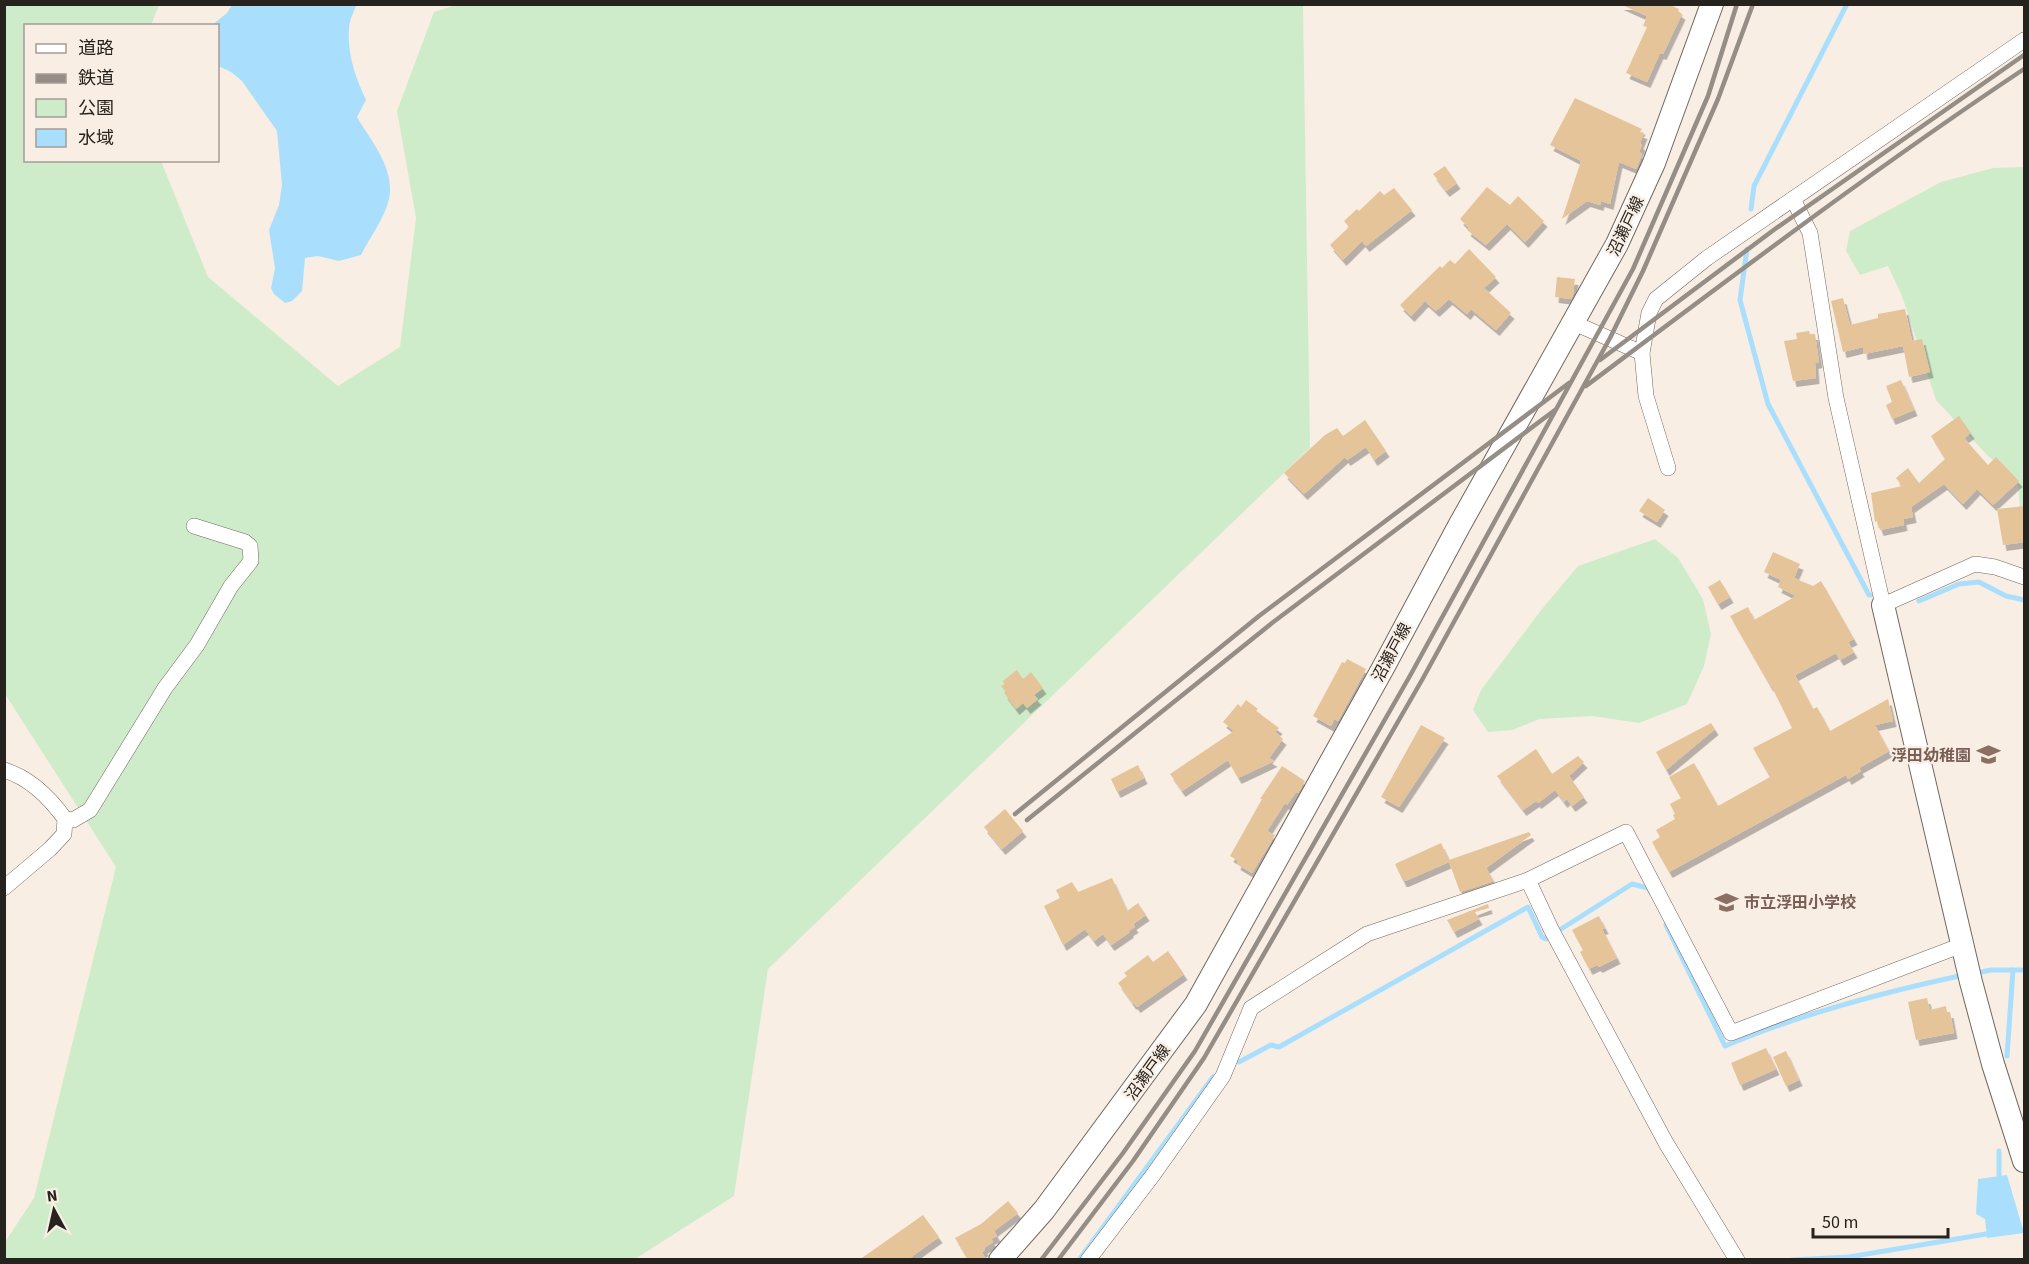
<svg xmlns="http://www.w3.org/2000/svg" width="2029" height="1264" viewBox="0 0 2029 1264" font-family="'Source Sans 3','Noto Sans JP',sans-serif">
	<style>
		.green { fill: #cfecca }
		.water { fill: #a9dffd }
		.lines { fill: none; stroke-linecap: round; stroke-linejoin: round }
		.stream { stroke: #a9dffd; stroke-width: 5 }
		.building { fill: #e6c499; filter: url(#shadow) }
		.street-casing { stroke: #71685f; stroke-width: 16 }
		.secondary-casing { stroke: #71685f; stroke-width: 24 }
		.street { stroke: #fff; stroke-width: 15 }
		.secondary { stroke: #fff; stroke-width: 22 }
		.rail { stroke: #958e86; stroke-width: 4.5 }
		.labels { text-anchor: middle; stroke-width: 4.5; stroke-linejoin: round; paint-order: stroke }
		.street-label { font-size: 16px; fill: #26221e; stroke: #f9eee4 }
		.education-label { font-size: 16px; font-weight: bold; fill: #785e54; stroke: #f9eee4; text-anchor: end }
	</style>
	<defs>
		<filter id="shadow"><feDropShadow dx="3.5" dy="6" stdDeviation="0" flood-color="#0004"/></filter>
	</defs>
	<rect width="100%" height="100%" fill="#f9eee4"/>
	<g class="green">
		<polygon points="459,4 1303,5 1310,448 768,969 734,1196 635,1259 5,1259 5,1242 34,1198 116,867 5,694 5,5 159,5 151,25 26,26 26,160 161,161 208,277 338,386 400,347 416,218 397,111 434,12"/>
		<polygon points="2024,167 2024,510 2020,510 2018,480 1988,456 1936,400 1902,296 1888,266 1860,275 1846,251 1850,231 1941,182 1993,168"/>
		<polygon points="1655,539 1678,558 1703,599 1711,634 1704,666 1687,704 1639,723 1592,716 1540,719 1512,730 1488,732 1473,710 1481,690 1542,609 1578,566"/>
	</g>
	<g class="water">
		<path d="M354 5 356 6C353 13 349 22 349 29 347 54 356 79 366 100L357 117C373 144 399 173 387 206 381 223 369 239 361 255L339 261 318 256 305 258 302 291 292 301 285 303 274 294 271 288 275 268 269 230 279 205 282 185 277 131 242 81 231 72 218 66V48L219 46 218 44V26L212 25 227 13 232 5Z"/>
		<polygon points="2007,1175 2024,1233 1987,1238 1985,1219 1976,1214 1978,1179"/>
	</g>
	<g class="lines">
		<g class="stream">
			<polyline points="1751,209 1754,186 1847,4"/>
			<polyline points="1747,249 1740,300 1768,404 1869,595 1871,595"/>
			<polyline points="1919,601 1959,584 1979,582 2006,596 2024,600"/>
			<path d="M1666 925 1725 1046C1800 1014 1884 992 1964 975"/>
			<polyline points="1558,931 1632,884 1648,888 1651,893"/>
			<polyline points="1976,973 1991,970 2024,970"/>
			<polyline points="2007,1056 2013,970"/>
			<polyline points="1239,1062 1271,1045 1279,1047 1528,907 1542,937 1546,939"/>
			<polyline points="1999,1151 1999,1182"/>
			<polyline points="1079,1260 1213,1077"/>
			<polyline points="1792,1260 1849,1257 1992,1233"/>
		</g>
	</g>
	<g class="building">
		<polygon points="1620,4 1668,4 1679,9 1678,11 1682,14 1663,54 1660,53 1647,82 1626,73 1647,27 1643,26 1647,16"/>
		<polygon points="1575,98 1642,129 1640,132 1644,133 1640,143 1642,145 1639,152 1642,154 1636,169 1619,162 1610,204 1601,201 1600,205 1587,201 1562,219 1581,161 1550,145"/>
		<polygon points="1445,166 1457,183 1446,191 1433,174"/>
		<polygon points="1487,187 1510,205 1518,196 1544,221 1525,242 1507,224 1486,245 1467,230 1469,228 1460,219"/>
		<polygon points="1394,188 1412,210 1366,246 1362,241 1343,260 1330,245 1349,227 1344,221 1357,209 1359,211 1380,191 1384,195"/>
		<polygon points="1469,249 1496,277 1484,288 1511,313 1496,330 1471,309 1467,314 1449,299 1436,311 1425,301 1411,316 1400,305 1440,266 1442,268 1450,260 1455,264"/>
		<polygon points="1557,277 1575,279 1573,294 1571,299 1555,297"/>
		<polygon points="1843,298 1850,325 1878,318 1878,314 1905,309 1912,341 1922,339 1930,372 1909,377 1903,346 1864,354 1863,347 1843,352 1831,301"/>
		<polygon points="1809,331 1810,334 1815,334 1819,362 1815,363 1816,378 1793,381 1784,341 1797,339 1796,333"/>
		<polygon points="1901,380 1914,410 1892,419 1886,405 1892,402 1886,386"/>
		<polygon points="1959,416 1971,433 1964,438 1988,465 1996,457 2019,481 1993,505 1977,489 1963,504 1944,484 1911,507 1913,517 1903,519 1904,525 1880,530 1877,521 1875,522 1871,493 1902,486 1896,478 1908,468 1919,483 1945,459 1931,436"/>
		<polygon points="1365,420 1386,451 1374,460 1366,447 1347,460 1345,457 1304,494 1284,473 1325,435 1337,428 1343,436"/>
		<polygon points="1648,498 1665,510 1657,522 1639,511"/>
		<polygon points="2025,506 2025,542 2003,545 1997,509"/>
		<polygon points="1773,552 1800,564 1794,578 1813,586 1821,581 1854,639 1848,642 1854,652 1840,660 1836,653 1795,675 1813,709 1817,707 1830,731 1888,699 1893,721 1875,725 1889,751 1859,768 1861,771 1848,779 1846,775 1669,872 1652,842 1660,837 1656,830 1675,819 1673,815 1675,814 1670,804 1681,798 1669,777 1694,763 1718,806 1770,777 1753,748 1792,728 1771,685 1770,686 1730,616 1748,607 1754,620 1796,596 1778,587 1781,580 1764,572"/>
		<polygon points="1720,580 1730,597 1718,604 1708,587"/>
		<polygon points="1347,659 1366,669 1338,721 1334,719 1331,726 1313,716 1342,662 1345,663"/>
		<polygon points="1017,670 1023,679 1031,672 1043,688 1034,695 1038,699 1027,708 1023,703 1016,709 1004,693 1006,692 1001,686 1005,684 1003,682 1004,680"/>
		<polygon points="1246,700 1258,709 1256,711 1279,728 1275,732 1283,739 1269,758 1274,761 1238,778 1228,760 1182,791 1170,774 1234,731 1223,722 1238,704 1241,707"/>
		<polygon points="1711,723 1715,729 1666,770 1656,752"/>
		<polygon points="1421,725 1445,738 1399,807 1381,797"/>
		<polygon points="1536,749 1552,774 1578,756 1584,762 1569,776 1584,797 1572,806 1567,799 1564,802 1555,790 1538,803 1536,801 1523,810 1497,776"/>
		<polygon points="1138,765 1144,778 1117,792 1111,779"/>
		<polygon points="1282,766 1305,781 1298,793 1296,792 1287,805 1285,803 1267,831 1275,835 1252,873 1237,864 1238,861 1230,856 1262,799 1260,799"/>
		<polygon points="1005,809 1023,831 1002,849 984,827"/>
		<polygon points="1529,832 1531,835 1486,868 1494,881 1460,892 1449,862 1405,881 1403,881 1395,864 1441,843 1449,860"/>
		<polygon points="1112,878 1127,911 1138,903 1146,915 1133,924 1135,927 1130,930 1130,932 1111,945 1103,934 1094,941 1085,929 1063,945 1044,906 1060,898 1056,890 1072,882 1078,892"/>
		<polygon points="1488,904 1489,908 1475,912 1479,919 1454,932 1447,920"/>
		<polygon points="1599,916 1605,928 1602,929 1617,958 1599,967 1597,965 1589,969 1580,952 1583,950 1572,930"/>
		<polygon points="1168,951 1184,974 1137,1007 1134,1003 1133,1004 1118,983 1127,976 1124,973 1148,955 1153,962"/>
		<polygon points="1927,998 1930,1010 1946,1006 1947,1012 1950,1012 1954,1033 1916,1040 1908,1002"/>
		<polygon points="1766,1048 1776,1069 1740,1085 1731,1063"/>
		<polygon points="1786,1051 1799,1080 1786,1086 1773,1057"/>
		<polygon points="1008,1201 1018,1213 994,1231 997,1236 991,1239 993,1242 984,1248 985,1250 982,1252 986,1260 968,1260 955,1238 981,1224"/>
		<polygon points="923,1215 939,1237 907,1260 859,1260"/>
	</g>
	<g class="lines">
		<defs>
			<g id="street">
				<polyline points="1793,199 1810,233 1836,398 1883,605 1975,564 1995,567 2024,577"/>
				<polyline points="1574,323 1642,353"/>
				<polyline points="1668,468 1646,396 1642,353 1649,313 1656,299 1707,258 2024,40"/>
				<path d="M4 770C30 778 50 798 65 819L64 834 50 849 4 888"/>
				<polyline points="65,819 73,820 90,810 165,688 197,645 231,586 251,561 250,546 245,542 194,526"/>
				<polyline points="1528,880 1551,929 1666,1143 1737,1260"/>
				<polyline points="1088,1260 1153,1175 1223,1076 1251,1008 1367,934 1528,880 1626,832 1731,1033 1962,945"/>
			</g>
			<g id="secondary">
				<polyline points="1883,605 1971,982 1993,1064 2024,1161"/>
				<polyline points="1000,1260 1044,1210 1196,1004 1383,668 1459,526 1617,244 1654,163 1712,4"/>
			</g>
		</defs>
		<use href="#street" class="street-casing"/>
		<use href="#secondary" class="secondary-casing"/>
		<use href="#street" class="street"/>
		<use href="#secondary" class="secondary"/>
		<g class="rail">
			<polyline points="1600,360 1775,229 2024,55"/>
			<path d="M1586 386C1730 278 1874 169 2024 69"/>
			<polyline points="1015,814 1259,616 1569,383"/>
			<polyline points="1027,820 1272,623 1555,410"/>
			<polyline points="1041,1260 1123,1153 1195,1051 1411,674 1633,269 1708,96 1737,4"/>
			<polyline points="1058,1260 1133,1161 1204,1058 1422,680 1610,338 1643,271 1718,99 1753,4"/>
		</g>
	</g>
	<defs>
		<symbol id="school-bare" viewBox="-9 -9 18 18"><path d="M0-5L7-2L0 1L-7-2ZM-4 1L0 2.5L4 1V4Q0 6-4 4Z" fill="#8d6e63" stroke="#f9eee4" stroke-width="2.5" paint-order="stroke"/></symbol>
	</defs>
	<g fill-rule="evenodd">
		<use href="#school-bare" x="1972" y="738" width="33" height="33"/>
		<use href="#school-bare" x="1710" y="886" width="33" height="33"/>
	</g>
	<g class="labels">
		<g class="street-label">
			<text transform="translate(1625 226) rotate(-65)" y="6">沼瀬戸線</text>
			<text transform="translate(1391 652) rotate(-62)" y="6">沼瀬戸線</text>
			<text transform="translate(1147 1072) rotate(-54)" y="6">沼瀬戸線</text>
		</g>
		<g class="education-label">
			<text x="1971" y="761">浮田幼稚園</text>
			<text x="1744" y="908" text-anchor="start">市立浮田小学校</text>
		</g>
	</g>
	<rect width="2029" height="1264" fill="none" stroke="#26221e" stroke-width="12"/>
	<rect x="24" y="24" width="195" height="138" fill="#f9eee4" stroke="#a59c95" stroke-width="1.5"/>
	<rect x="36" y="44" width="30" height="9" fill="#ffffff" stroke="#a59c95" stroke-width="1.5"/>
	<text x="78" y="54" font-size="18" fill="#26221e">道路</text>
	<rect x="36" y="74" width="30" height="9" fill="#958e86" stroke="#a59c95" stroke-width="1.5"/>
	<text x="78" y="84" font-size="18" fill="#26221e">鉄道</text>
	<rect x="36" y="99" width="30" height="18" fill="#cfecca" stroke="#a59c95" stroke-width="1.5"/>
	<text x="78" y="114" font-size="18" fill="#26221e">公園</text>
	<rect x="36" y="129" width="30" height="18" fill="#a9dffd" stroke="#a59c95" stroke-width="1.5"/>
	<text x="78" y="144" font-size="18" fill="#26221e">水域</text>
	<g transform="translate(54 1210) rotate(352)" stroke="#f9eee4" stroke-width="4.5" paint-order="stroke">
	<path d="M0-4.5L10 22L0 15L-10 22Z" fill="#26221e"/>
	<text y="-9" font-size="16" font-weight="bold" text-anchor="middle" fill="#26221e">N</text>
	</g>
	<path d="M1813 1228v9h135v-9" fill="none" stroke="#26221e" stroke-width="3"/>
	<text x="1822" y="1228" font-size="18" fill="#26221e" stroke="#f9eee4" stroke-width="4.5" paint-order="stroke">50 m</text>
</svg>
